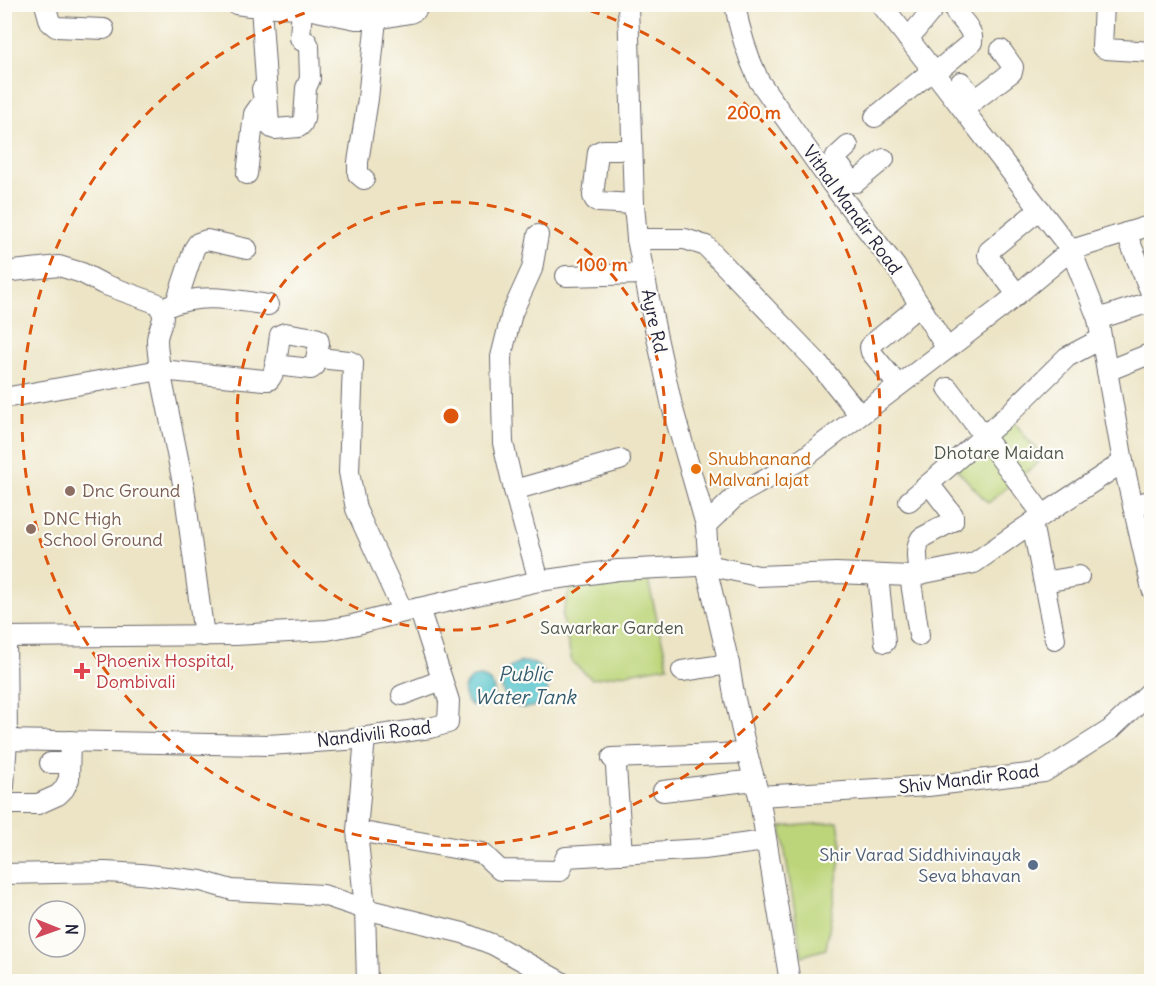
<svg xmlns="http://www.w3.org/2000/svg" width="1156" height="986" viewBox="0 0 1156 986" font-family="Delius,sans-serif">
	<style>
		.green { fill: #bdd57a; stroke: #707c5a; stroke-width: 1.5 }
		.water { fill: #56c4cc; stroke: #3c7384; stroke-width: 1.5 }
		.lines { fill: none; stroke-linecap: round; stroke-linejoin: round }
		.minor-casing { stroke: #69666b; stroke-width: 22 }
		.minor { stroke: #fff; stroke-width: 20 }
		.ring { fill: none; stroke: #de560e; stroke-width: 3; stroke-dasharray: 10 8 }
		.food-dot { fill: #e8710a; stroke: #fdfcf7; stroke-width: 2 }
		.education-dot { fill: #8d6e63; stroke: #fdfcf7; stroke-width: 2 }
		.health-dot { fill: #e0444e; stroke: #fdfcf7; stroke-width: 2 }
		.service-dot { fill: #5c6f8a; stroke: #fdfcf7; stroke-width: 2 }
		.labels { text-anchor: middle; stroke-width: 4.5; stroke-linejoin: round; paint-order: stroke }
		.street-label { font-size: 18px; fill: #22223b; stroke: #fdfcf7 }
		.park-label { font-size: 18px; fill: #50584e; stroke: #fdfcf7 }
		.food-label { font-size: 18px; fill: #c56008; stroke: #fdfcf7; text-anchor: start }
		.education-label { font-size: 18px; fill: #785e54; stroke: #fdfcf7; text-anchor: start }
		.health-label { font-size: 18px; fill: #be3a42; stroke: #fdfcf7; text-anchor: start }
		.service-label { font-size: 18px; fill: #4e5e75; stroke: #fdfcf7; text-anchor: end }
		.water-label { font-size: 20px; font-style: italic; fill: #345b6e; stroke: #fdfcf7 }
		.centre { fill: #de560e; stroke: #fdfcf7; stroke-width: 3 }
		.ring-label { font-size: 18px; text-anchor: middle; font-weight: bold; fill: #de560e; stroke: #fdfcf7; stroke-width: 4.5; stroke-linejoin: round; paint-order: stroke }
	</style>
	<rect width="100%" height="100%" fill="#fdfcf7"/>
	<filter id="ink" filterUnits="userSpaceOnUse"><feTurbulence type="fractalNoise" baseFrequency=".0167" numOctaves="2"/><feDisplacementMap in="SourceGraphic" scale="12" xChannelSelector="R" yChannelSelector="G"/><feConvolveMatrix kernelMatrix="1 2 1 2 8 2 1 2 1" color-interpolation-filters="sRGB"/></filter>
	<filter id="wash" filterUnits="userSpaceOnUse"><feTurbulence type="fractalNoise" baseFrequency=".008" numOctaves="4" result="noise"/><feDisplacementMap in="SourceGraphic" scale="24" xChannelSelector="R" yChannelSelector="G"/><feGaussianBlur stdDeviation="1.35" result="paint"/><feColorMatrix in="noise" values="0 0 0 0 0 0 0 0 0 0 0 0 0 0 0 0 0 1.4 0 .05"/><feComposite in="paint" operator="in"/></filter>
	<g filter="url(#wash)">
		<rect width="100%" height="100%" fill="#ece4c5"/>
		<g class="green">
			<polygon points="1006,411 1028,440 1044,456 1034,466 988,503 949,461"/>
			<polygon points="647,576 668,666 592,679 572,662 562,616 570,588"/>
			<polygon points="838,822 842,846 826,949 802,956 781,827"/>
		</g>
		<g class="water">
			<circle cx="525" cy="685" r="23"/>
			<circle cx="479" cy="692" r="15"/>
		</g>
	</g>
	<g filter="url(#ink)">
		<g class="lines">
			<defs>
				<g id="minor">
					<polyline points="45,4 50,22 56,27 104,29"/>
					<polyline points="236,4 250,6 302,8 356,19 376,19 410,13 416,10 420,4"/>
					<polyline points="628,4 634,204 637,239 656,333 672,406 706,525 708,556"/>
					<path d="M735 4C739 30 748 57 759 81L831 183 896 267 947 349"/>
					<polyline points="881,4 935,73 1071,250 1098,319 1123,462 1152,589"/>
					<polyline points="1104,4 1102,47 1106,49 1152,52"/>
					<polyline points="261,6 269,125 272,128 275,129 299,127 302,124 304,119 306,88 310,79 309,46 307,42 302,41 300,38 302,8"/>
					<polyline points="908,39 937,4"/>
					<path d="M935 73 972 42C974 31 963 21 956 13"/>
					<polyline points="961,82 975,100"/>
					<polyline points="963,109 1012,72 1013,67 1001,50"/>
					<polyline points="875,117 933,70"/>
					<polyline points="848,146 836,157 835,160 853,182 856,182 884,159"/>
					<polyline points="620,150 603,150 598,152 593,196 595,200 599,202 634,204"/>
					<polyline points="247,174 254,114 264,100 262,89"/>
					<polyline points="364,179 358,174 358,162 368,99 376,19"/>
					<polyline points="1126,233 1152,295"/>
					<polyline points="538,235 532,269 512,313 501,357 503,443 514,490 539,581"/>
					<polyline points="637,239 685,239 706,246 818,363 859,414"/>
					<path d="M4 272 59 266 82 273 103 284 156 303C170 318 159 323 157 339 157 349 159 360 160 370L264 380H269C277 372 278 347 280 335L285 333 315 338 318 339 319 343 315 366 311 369 275 365"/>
					<polyline points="566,276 644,274"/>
					<polyline points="1017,294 990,259 988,255 989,251 1040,209"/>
					<polyline points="176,303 194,249 198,243 207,240 247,249"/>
					<path d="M167 307C200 292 234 300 268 305"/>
					<polyline points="1098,319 1150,302 1152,300"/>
					<polyline points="328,359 349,361 353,363 349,472 356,509 403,612"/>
					<polyline points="1107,371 1152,353"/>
					<polyline points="898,385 871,352 870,347 872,344 920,305"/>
					<polyline points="948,388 1043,515"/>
					<polyline points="4,398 160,370 184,488 204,636"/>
					<polyline points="514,490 620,460"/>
					<polyline points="909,501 1007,416 1067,357 1101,339"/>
					<polyline points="1133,506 1152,500"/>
					<polyline points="1032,523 1055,639"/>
					<polyline points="706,525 736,496 804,458 1002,307 1071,250 1152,225"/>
					<polyline points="717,567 758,576 836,573 910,576 974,563 1043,515 1123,462"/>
					<polyline points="708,575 729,664 734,695 747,753 759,796 790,982"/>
					<polyline points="878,575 885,642"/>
					<path d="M919 575C918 563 914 549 921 538L953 521V515L929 484"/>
					<polyline points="910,576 919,635"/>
					<polyline points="1044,582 1079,576"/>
					<polyline points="4,637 235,635 327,630 353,625 419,608 539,581 618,570 698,566"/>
					<polyline points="682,671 729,664"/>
					<polyline points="402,695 442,680"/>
					<polyline points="365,737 357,831 482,853 500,870 560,871 566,857 704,849 765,841"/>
					<polyline points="4,740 268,745 346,740 430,728 448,723 449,701 419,608"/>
					<polyline points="612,758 747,753"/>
					<polyline points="50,763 69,763"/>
					<polyline points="616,767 622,854"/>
					<polyline points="4,786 7,740 6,637"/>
					<polyline points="663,791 755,780"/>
					<polyline points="759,796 928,786 1044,772 1110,730 1152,690"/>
					<polyline points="4,804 38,804 58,795 64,789 69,779 70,741"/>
					<polyline points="357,831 365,909 367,982"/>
					<polyline points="4,874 105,872 141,874 201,881 232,890 323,895 365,909 463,933 494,945 561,982"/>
				</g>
			</defs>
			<use href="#minor" class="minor-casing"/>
			<use href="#minor" class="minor"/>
		</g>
	</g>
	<g class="ring">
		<circle cx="451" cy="416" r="214"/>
		<path d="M573 5A429 429 0 1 1 329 5"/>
	</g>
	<circle class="food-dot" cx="696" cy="469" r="6"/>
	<g class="education-dot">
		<circle cx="70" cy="491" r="6"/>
		<circle cx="31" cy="529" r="6"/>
	</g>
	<path class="health-dot" d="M79 662h6v6h6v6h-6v6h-6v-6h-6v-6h6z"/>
	<circle class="service-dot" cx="1033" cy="865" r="6"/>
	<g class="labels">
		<g class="street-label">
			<text transform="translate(852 210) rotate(54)" y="6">Vithal Mandir Road</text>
			<text transform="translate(654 321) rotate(78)" y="6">Ayre Rd</text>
			<text transform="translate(374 734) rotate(-7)" y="6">Nandivili Road</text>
			<text transform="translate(969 779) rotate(-7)" y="6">Shiv Mandir Road</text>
		</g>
		<g class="park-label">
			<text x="999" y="459">Dhotare Maidan</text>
			<text x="612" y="634">Sawarkar Garden</text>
		</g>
		<g class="food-label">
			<text x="708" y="465">Shubhanand<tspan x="708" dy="21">Malvani lajat</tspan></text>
		</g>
		<g class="education-label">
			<text x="82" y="497">Dnc Ground</text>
			<text x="43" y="525">DNC High<tspan x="43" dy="21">School Ground</tspan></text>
		</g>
		<g class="health-label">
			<text x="96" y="667">Phoenix Hospital,<tspan x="96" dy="21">Dombivali</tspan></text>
		</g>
		<g class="service-label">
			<text x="1021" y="861">Shir Varad Siddhivinayak<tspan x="1021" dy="21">Seva bhavan</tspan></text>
		</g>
		<g class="water-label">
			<text x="525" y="681">Public<tspan x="525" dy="23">Water Tank</tspan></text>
		</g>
	</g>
	<circle cx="451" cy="416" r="9" class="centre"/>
	<g class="ring-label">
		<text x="754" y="119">200 m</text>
		<text x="602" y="271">100 m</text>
	</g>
	<rect width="1156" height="986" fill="none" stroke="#fdfcf7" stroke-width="24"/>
	<g transform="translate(57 929) rotate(91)"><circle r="28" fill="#fdfcf7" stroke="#a5a5ac" stroke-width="1.5"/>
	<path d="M0-4.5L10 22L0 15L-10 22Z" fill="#d1495b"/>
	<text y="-9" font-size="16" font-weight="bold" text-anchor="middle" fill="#22223b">N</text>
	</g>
</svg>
